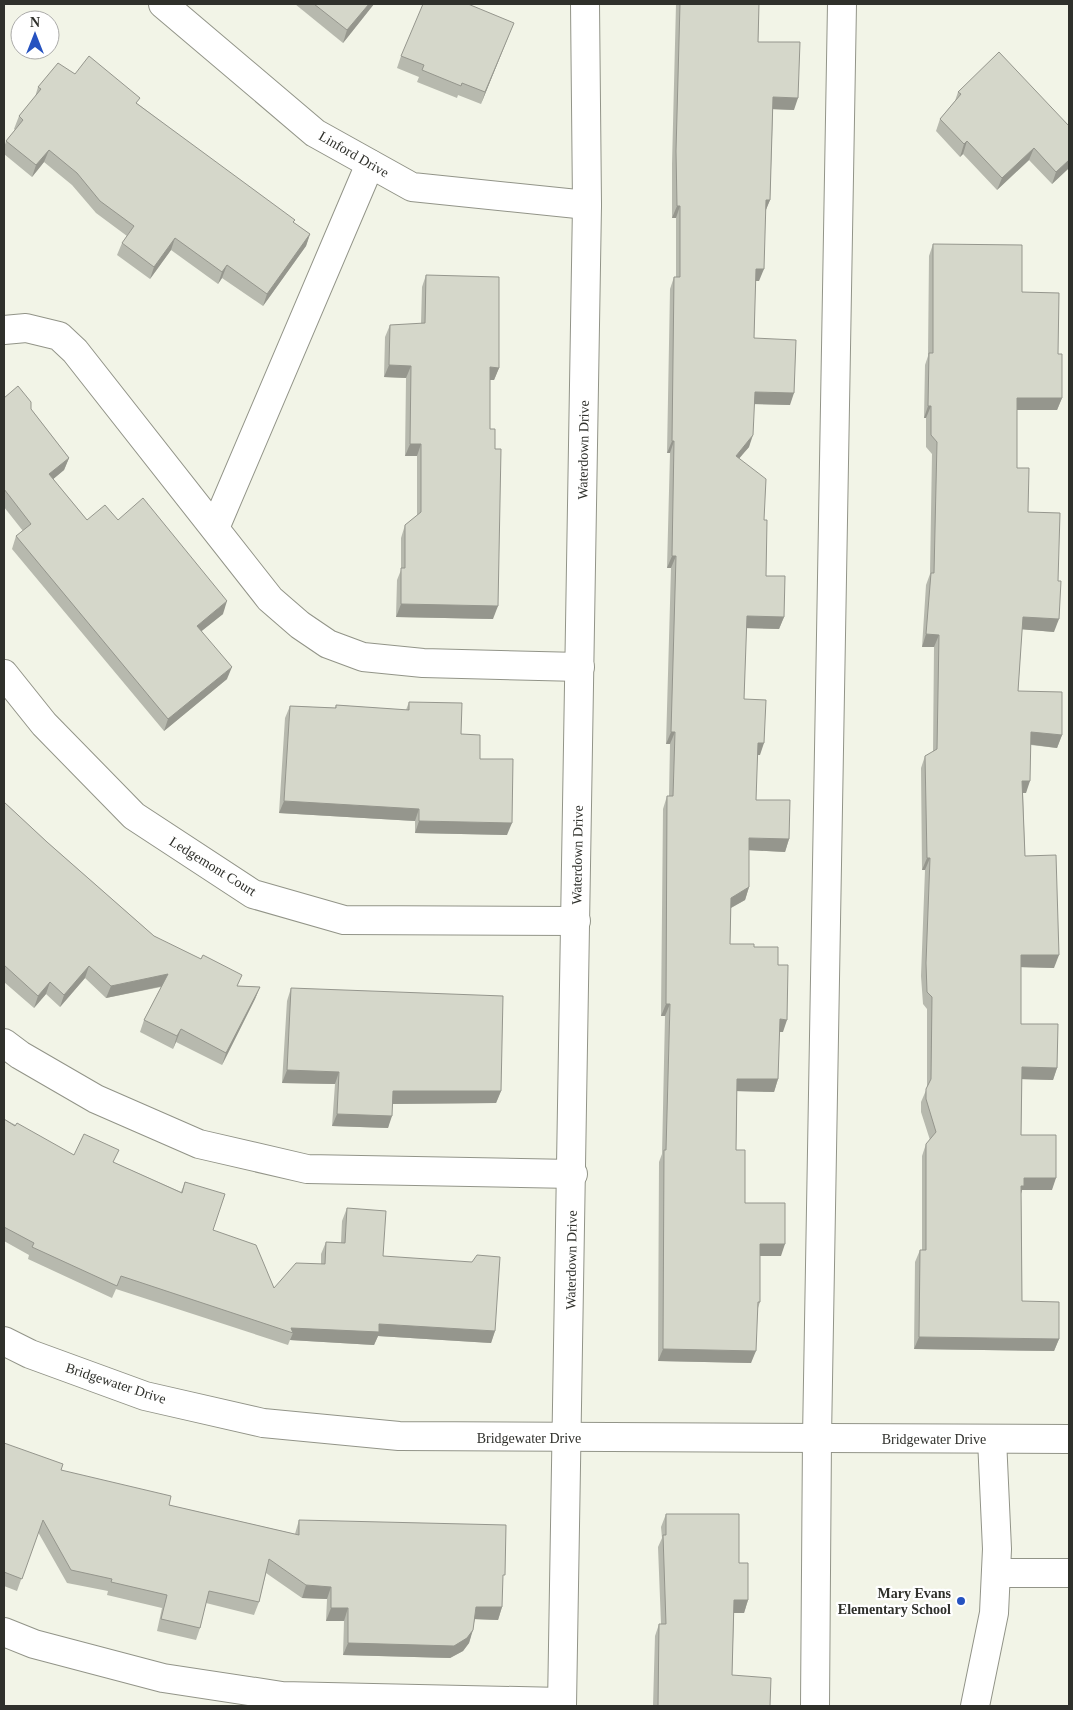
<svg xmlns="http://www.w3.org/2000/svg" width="1073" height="1710" viewBox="0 0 1073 1710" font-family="'Times New Roman',serif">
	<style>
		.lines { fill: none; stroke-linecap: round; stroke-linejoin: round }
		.minor-casing { stroke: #929488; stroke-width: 30 }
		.minor { stroke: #fff; stroke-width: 28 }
		.wall { fill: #b7b9ae }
		.shaded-wall { fill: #95968d }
		.building { fill: #d5d7ca; stroke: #95968d }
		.poi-dot { fill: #2552c0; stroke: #fff; stroke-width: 2 }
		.labels { text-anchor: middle; stroke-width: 4.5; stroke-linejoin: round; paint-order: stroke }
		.street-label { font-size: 14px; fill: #2f302b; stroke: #fff }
		.poi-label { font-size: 14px; font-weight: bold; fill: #2f302b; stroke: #fff; text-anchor: end }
	</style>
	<rect width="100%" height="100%" fill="#f2f4e7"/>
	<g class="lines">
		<defs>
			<g id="minor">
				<polyline points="163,4 315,133 412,187 587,205"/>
				<polyline points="4,330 26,328 59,336 75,351 270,599 300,625 328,644 363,657 423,663 580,667"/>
				<polyline points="215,528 370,164"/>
				<polyline points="4,674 44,724 134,816 253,894 344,920 576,921"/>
				<polyline points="4,1043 20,1055 96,1099 199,1144 307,1169 573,1174"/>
				<polyline points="4,1341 30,1354 145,1396 263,1423 399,1436 1069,1439"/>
				<polyline points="996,1573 1069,1573"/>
				<polyline points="4,1632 34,1644 163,1678 282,1696 562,1702"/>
				<polyline points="562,1706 587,205 585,4"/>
				<polyline points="815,1706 817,1438 842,4"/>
				<polyline points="975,1706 994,1613 997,1549 992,1439"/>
			</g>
		</defs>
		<use href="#minor" class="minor-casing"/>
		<use href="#minor" class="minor"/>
	</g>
	<g class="wall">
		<polygon points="295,4 374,4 343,43"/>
		<polygon points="676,4 759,4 758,42 794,110 773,109 770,200 765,212 759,281 755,281 754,338 790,405 754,404 749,447 739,458 764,520 766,576 784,617 779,629 746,628 744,699 760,755 757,755 756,800 789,839 785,852 749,850 749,887 745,900 731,908 730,944 754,947 778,965 783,1032 779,1032 778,1079 774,1092 737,1091 736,1150 745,1203 781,1256 760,1256 760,1302 758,1308 751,1363 658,1361 659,1162 662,1154 665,1016 661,1016 663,809 667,796 669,796 670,744 666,744 671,568 667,568 670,453 667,453 670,289 674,277 676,277 676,218 672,218 672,164"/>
		<polygon points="509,35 481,104 458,95 457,98 417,82 419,77 397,68 401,56"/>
		<polygon points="75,74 138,104 294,223 310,234 306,246 263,306 222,278 218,284 171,250 150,279 117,255 122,243 127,236 96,213 72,185 44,162 32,177 4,154 4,148 6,141 15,130 14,129 19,116 35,97 38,87"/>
		<polygon points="958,92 1069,126 1069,168 1052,184 1029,160 997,190 963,154 960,157 936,131 940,119 955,101"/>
		<polygon points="933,244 1022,292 1058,354 1062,398 1057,410 1017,410 1017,468 1054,632 1022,629 1018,691 1062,735 1057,748 1031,745 1026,793 1023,793 1025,856 1054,968 1021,967 1021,1024 1057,1068 1053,1080 1022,1079 1021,1135 1052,1190 1022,1190 1021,1193 1022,1301 1059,1339 1054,1351 914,1349 915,1262 920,1250 922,1250 922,1156 926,1144 930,1140 921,1112 921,1102 927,1088 927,1009 923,1004 921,976 925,870 922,870 921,768 925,756 933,752 934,647 922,647 926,585 930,574 932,454 926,447 926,418 924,418 925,365 928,356 929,256"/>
		<polygon points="426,275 499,368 494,380 490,380 490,429 493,619 396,617 397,580 401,570 401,538 405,525 417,516 417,456 405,456 406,378 384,377 385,337 390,325 421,324 422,287"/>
		<polygon points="4,398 31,409 69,458 64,470 53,479 87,520 118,520 223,614 201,631 227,679 164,731 12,549 16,536 23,531 4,507"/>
		<polygon points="409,702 461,734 480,759 507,835 415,833 415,821 279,813 285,718 290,706 335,708 336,705 406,710"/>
		<polygon points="4,802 47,842 154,936 238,986 260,987 255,999 222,1065 176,1042 173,1049 140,1032 144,1020 161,987 106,998 85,978 60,1007 46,994 34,1008 4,982"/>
		<polygon points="291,988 501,1091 496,1103 393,1104 388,1128 332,1126 335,1084 282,1083 287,1001"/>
		<polygon points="4,1119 74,1155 115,1163 181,1192 185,1182 213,1230 274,1288 321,1264 321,1254 326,1242 341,1243 342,1221 347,1208 383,1256 495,1331 491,1343 378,1336 374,1345 290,1340 288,1345 116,1289 112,1298 28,1259 29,1255 4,1241"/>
		<polygon points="4,1443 61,1470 169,1505 295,1534 299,1520 502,1582 502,1607 498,1620 475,1619 469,1643 463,1651 450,1658 343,1655 344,1621 326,1621 327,1599 302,1598 266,1573 259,1602 254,1615 206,1603 200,1628 196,1640 157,1631 162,1608 107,1595 108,1591 67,1583 38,1532 17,1591 4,1586"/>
		<polygon points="666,1514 739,1563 748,1600 744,1613 734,1613 732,1675 770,1706 653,1706 655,1636 659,1624 661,1624 658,1547 662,1538 661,1527"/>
	</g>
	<g class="shaded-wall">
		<polygon points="369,4 374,4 343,43 347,30"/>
		<polygon points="514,23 509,35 481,104 485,92"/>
		<polygon points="773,97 798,98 794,110 769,109"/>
		<polygon points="967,141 963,154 960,157 964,144"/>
		<polygon points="1034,148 1029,160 997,190 1002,178"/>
		<polygon points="49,150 44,162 32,177 36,165"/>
		<polygon points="1069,160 1069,168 1052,184 1056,172"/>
		<polygon points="766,200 770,200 765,212"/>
		<polygon points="677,206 680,206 676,218 672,218"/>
		<polygon points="310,234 306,246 263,306 267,294"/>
		<polygon points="175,238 171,250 150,279 154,267"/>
		<polygon points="227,265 222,278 218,284 222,272"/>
		<polygon points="756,269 764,269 759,281 751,281"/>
		<polygon points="389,365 411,366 406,378 384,377"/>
		<polygon points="490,367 499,368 494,380 486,380"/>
		<polygon points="755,392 794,393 790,405 750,404"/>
		<polygon points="1017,398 1062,398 1057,410 1013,410"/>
		<polygon points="928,406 931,406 926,418 924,418"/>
		<polygon points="753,435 749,447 731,468 736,456"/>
		<polygon points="672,441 674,441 670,453 667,453"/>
		<polygon points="410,444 421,444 417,456 405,456"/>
		<polygon points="69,458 64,470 45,486 49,474"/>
		<polygon points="672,556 676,556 671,568 667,568"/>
		<polygon points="227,601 223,614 193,638 197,626"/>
		<polygon points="401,604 498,606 493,619 396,617"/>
		<polygon points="747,616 784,617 779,629 742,628"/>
		<polygon points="1023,617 1059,619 1054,632 1018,629"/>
		<polygon points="926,634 939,635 934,647 922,647"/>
		<polygon points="232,667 227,679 164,731 168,719"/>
		<polygon points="671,732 675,732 670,744 666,744"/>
		<polygon points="1031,732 1062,735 1057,748 1027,744"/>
		<polygon points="758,743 764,743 760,755 753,755"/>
		<polygon points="1022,781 1030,781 1026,793 1018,793"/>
		<polygon points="284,801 419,809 415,821 279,813"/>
		<polygon points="419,821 512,823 507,835 415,833"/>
		<polygon points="749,838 789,839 785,852 745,850"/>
		<polygon points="927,858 930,858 925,870 922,870"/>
		<polygon points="749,887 745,900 727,910 731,898"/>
		<polygon points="1021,955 1059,955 1054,968 1016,967"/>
		<polygon points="89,966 85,978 60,1007 64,995"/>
		<polygon points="168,974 163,986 106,998 111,986"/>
		<polygon points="50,982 46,994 34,1008 38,996"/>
		<polygon points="260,987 255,999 222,1065 226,1053"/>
		<polygon points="666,1004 670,1004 665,1016 661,1016"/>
		<polygon points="780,1019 787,1020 783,1032 775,1032"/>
		<polygon points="181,1029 176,1042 173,1049 177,1036"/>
		<polygon points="1022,1067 1057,1068 1053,1080 1017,1079"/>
		<polygon points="287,1070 339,1072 335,1084 282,1083"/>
		<polygon points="737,1079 778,1079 774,1092 733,1091"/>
		<polygon points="393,1091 501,1091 496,1103 389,1104"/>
		<polygon points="337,1114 392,1116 388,1128 332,1126"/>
		<polygon points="1024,1178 1056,1178 1052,1190 1022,1190 1020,1198 1017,1198"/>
		<polygon points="760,1244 785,1244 781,1256 756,1256"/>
		<polygon points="379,1324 495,1331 491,1343 378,1336 374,1345 290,1340 293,1333 291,1328"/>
		<polygon points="919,1337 1059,1339 1054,1351 914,1349"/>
		<polygon points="663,1349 756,1351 751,1363 658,1361"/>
		<polygon points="306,1585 331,1587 327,1599 302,1598"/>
		<polygon points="734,1600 748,1600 744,1613 730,1613"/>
		<polygon points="476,1607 502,1607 498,1620 472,1619"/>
		<polygon points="331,1608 348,1608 344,1621 326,1621"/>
		<polygon points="473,1630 469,1643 463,1651 450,1658 343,1655 348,1643"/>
	</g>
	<g class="building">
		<polygon points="314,4 369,4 347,30"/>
		<polygon points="423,4 468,4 514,23 485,92 462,83 461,86 422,70 424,65 401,56"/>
		<polygon points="680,4 759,4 758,42 800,42 798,98 773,97 770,200 766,200 764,269 756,269 754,338 796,340 794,393 755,392 753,435 736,456 766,479 764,520 767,520 766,576 785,576 784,617 747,616 744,699 766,700 764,743 758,743 756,800 790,800 789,839 749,838 749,887 731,898 730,944 754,944 754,947 778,947 778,965 788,965 787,1020 780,1019 778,1079 737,1079 736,1150 745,1150 745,1203 785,1203 785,1244 760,1244 760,1302 758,1302 756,1351 663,1349 664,1150 666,1150 670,1004 666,1004 667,796 673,796 675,732 671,732 676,556 672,556 674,441 672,441 674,277 680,277 680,206 677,206 676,151"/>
		<polygon points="999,52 1069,126 1069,160 1056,172 1034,148 1002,178 967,141 964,144 940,119 961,94 958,92"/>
		<polygon points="89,56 140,98 136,103 295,220 293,222 310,234 267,294 227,265 222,272 175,238 154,267 122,243 134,226 100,201 77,173 49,150 36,165 6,141 23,120 19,116 41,89 38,87 58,63 75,74"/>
		<polygon points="933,244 1022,245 1022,292 1059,293 1058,354 1062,354 1062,398 1017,398 1017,468 1029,468 1028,512 1060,513 1058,581 1061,581 1059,619 1023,617 1018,691 1062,692 1062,735 1031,732 1030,781 1022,781 1025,856 1056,855 1059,955 1021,955 1021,1024 1058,1024 1057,1068 1022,1067 1021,1135 1056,1135 1056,1178 1024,1178 1024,1186 1021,1186 1022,1301 1059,1302 1059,1339 919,1337 920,1250 926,1250 926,1144 936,1132 926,1099 926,1089 931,1079 932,997 927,992 926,963 930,858 927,858 925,756 937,749 939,635 926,634 931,573 934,573 937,442 931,435 931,406 928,406 929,353 933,353"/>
		<polygon points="426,275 499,277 499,368 490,367 490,429 495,429 495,449 501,449 498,606 401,604 401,568 405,568 405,525 421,512 421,444 410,444 411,366 389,365 390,325 425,323"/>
		<polygon points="18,386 31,402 31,409 69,458 49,474 87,520 105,505 118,520 143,498 227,601 197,626 232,667 168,719 16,536 31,524 4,489 4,398"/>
		<polygon points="409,702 462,703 461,734 480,735 480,759 513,759 512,823 419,821 419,809 284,801 290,706 336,708 336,705 409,710"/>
		<polygon points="4,802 47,842 154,936 201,959 203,955 242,975 237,986 260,987 226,1053 181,1029 177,1036 144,1020 168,974 111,986 89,966 64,995 50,982 38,996 4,965"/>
		<polygon points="291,988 503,996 501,1091 393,1091 392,1116 337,1114 339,1072 287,1070"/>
		<polygon points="4,1119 15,1126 17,1123 74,1155 84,1134 119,1150 113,1162 182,1193 185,1182 225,1194 213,1230 256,1245 274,1288 296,1263 325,1264 326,1242 345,1243 347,1208 386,1211 383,1256 472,1262 477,1255 500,1257 495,1331 379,1324 379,1332 291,1328 293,1333 121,1276 117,1286 32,1247 34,1243 4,1227"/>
		<polygon points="4,1443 63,1464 61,1470 171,1496 169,1505 299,1535 299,1520 506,1525 505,1575 503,1575 502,1607 476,1607 473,1630 467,1638 454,1646 348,1643 348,1608 331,1608 331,1587 306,1585 269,1559 259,1602 209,1591 200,1628 161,1619 167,1595 111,1582 112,1579 71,1570 43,1520 22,1579 4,1572"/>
		<polygon points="666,1514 739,1514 739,1563 748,1563 748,1600 734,1600 732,1675 771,1678 770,1706 658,1706 659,1624 666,1624 663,1535 666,1535"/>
	</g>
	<circle class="poi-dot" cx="961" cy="1601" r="5"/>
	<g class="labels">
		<g class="street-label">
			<text transform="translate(354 154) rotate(30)" y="5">Linford Drive</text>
			<text transform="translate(583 450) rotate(-89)" y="5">Waterdown Drive</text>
			<text transform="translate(577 855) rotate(-89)" y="5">Waterdown Drive</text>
			<text transform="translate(213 866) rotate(32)" y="5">Ledgemont Court</text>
			<text transform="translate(571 1260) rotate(-89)" y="5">Waterdown Drive</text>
			<text transform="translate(116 1383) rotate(18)" y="5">Bridgewater Drive</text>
			<text x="529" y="1443">Bridgewater Drive</text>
			<text x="934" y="1444">Bridgewater Drive</text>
		</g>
		<g class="poi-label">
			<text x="951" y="1598">Mary Evans<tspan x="951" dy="16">Elementary School</tspan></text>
		</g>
	</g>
	<rect width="1073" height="1710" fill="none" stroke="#2f302b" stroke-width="10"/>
	<g transform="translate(35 35)"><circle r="24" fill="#ffffff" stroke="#acacaa"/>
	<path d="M0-4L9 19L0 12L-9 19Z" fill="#2552c0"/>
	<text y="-8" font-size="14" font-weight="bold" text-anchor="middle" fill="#2f302b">N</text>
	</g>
</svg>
